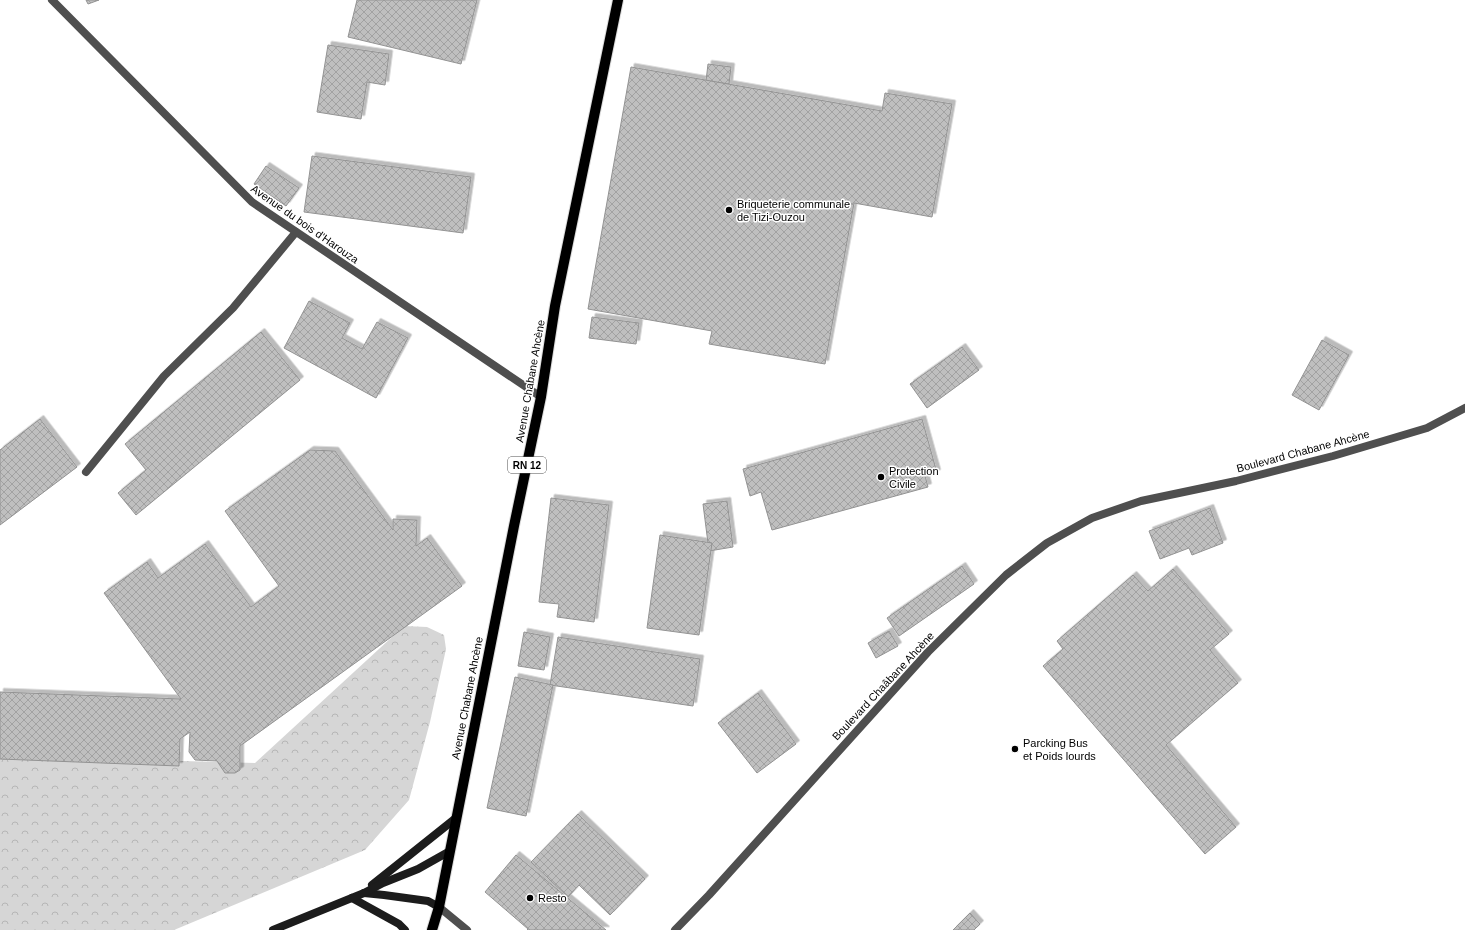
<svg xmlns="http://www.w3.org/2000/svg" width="1465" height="930" viewBox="0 0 1465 930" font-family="Arial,sans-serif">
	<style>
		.forest { fill: url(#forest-crowns) }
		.building { fill: url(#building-cross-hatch); stroke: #939393; filter: url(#shadow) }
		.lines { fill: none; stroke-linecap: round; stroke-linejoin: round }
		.primary-casing { stroke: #dbdbdb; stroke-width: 12 }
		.lane { stroke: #4f4f4f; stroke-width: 8 }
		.street { stroke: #4f4f4f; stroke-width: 8 }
		.secondary { stroke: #1c1c1c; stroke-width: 8 }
		.primary { stroke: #000; stroke-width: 10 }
		.poi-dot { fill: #000; stroke: #fff; stroke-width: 1.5 }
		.labels { text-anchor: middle; stroke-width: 3; stroke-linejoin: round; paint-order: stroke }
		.shield { fill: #fff; stroke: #4c4c4c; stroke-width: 1 }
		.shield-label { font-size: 10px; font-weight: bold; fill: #000 }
		.poi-label { font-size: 11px; fill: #000; stroke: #fff; text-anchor: start }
		.street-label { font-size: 11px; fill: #000; stroke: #fff }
	</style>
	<defs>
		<pattern id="forest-crowns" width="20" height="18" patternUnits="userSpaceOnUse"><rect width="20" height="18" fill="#d6d6d6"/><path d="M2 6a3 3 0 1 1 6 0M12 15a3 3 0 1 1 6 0" fill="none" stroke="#b6b6b6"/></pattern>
		<pattern id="building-cross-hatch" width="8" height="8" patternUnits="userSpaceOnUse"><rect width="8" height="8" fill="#bfbfbf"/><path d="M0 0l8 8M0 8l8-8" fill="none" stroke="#a2a2a2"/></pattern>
		<filter id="shadow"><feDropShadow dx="3.5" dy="-3.5" stdDeviation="0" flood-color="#0004"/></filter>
	</defs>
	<rect width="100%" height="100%" fill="#fff"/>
	<polygon class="forest" points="404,626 427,627 444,635 446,649 430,722 409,800 365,850 174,930 0,930 0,758 3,756 255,763"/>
	<g class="building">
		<polygon points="86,0 99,0 88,4"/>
		<polygon points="357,0 477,0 461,64 348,37"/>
		<polygon points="328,45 389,54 385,85 367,82 361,119 317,112"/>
		<polygon points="708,64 731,67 729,84 706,81"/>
		<polygon points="631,67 882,111 885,93 952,104 932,217 854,203 825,364 709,344 712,331 588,309"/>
		<polygon points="312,156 471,177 463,233 304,212"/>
		<polygon points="266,166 299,188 286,206 254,184"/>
		<polygon points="309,301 350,323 342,338 362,349 377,322 408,338 376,398 284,348"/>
		<polygon points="592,317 639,323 636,344 589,338"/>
		<polygon points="261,332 300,380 136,515 118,493 146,470 125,444"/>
		<polygon points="1322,340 1349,355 1319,410 1292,395"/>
		<polygon points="962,347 979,370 927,408 910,384"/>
		<polygon points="40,419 77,467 0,525 0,450"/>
		<polygon points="922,419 937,473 925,476 928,487 772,530 761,492 750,496 743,469"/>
		<polygon points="310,450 335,451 393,530 393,519 417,520 416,546 427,538 462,586 240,746 240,770 235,773 225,773 217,761 195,760 189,752 190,732 180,739 179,766 0,759 0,692 181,699 104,593 147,562 158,578 205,544 251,607 279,586 225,511"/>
		<polygon points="551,498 609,505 594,622 557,617 559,604 539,602"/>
		<polygon points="727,501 733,547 709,551 703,504"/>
		<polygon points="1210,508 1223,543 1192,555 1189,548 1160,559 1149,531"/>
		<polygon points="660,535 712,543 699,635 647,628"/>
		<polygon points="962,566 974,584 899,636 887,618"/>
		<polygon points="1173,569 1229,634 1210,650 1238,683 1166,745 1236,827 1205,854 1043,666 1063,649 1057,641 1133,575 1148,591"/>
		<polygon points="889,631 898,646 876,658 868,643"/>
		<polygon points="524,632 550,637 544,670 518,666"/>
		<polygon points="558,637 700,659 693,706 550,685"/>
		<polygon points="515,677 553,685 526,816 487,808"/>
		<polygon points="758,693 796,744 757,773 718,723"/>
		<polygon points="578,814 645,879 610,915 579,885 568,897 531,862"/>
		<polygon points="516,855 606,930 527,930 528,929 485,892"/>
		<polygon points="970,913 980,924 974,930 953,930"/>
	</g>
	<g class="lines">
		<defs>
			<polyline id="primary" points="432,930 439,907 514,526 541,397 555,306 618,0"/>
		</defs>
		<use href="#primary" class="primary-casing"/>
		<g class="lane">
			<polyline points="86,472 164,376 233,308 296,232"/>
			<polyline points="439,907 467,930"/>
		</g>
		<g class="street">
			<polyline points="52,0 252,202 541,397"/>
			<polyline points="675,930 709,895 928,652 1006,575 1047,543 1092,518 1141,501 1236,481 1333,456 1427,428 1465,408"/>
		</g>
		<g class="secondary">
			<polyline points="372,885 456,818"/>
			<polyline points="364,893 384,895 428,901 439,907"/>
			<polyline points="352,898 399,924 405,930"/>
			<polyline points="273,930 364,893 383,883 418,869 450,851"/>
		</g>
		<use href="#primary" class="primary"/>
	</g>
	<g class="poi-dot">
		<circle cx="729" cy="210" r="4"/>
		<circle cx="881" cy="477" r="4"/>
		<circle cx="1015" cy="749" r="4"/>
		<circle cx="530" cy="898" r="4"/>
	</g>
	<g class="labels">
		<rect class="shield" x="508" y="457" width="38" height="16" rx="3"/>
		<g class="shield-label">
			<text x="527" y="469">RN 12</text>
		</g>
		<g class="poi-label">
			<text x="737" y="208">Briqueterie communale<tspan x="737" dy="13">de Tizi-Ouzou</tspan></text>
			<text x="889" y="475">Protection<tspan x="889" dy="13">Civile</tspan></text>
			<text x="1023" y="747">Parcking Bus<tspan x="1023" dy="13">et Poids lourds</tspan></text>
			<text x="538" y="902">Resto</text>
		</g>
		<g class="street-label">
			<text transform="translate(305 224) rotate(35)" y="4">Avenue du bois d'Harouza</text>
			<text transform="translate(530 381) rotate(-80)" y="4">Avenue Chabane Ahcène</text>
			<text transform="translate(1303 451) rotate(-15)" y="4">Boulevard Chabane Ahcène</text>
			<text transform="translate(883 686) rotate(-47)" y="4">Boulevard Chaâbane Ahcène</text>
			<text transform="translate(467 698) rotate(-79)" y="4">Avenue Chabane Ahcène</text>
		</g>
	</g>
</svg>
